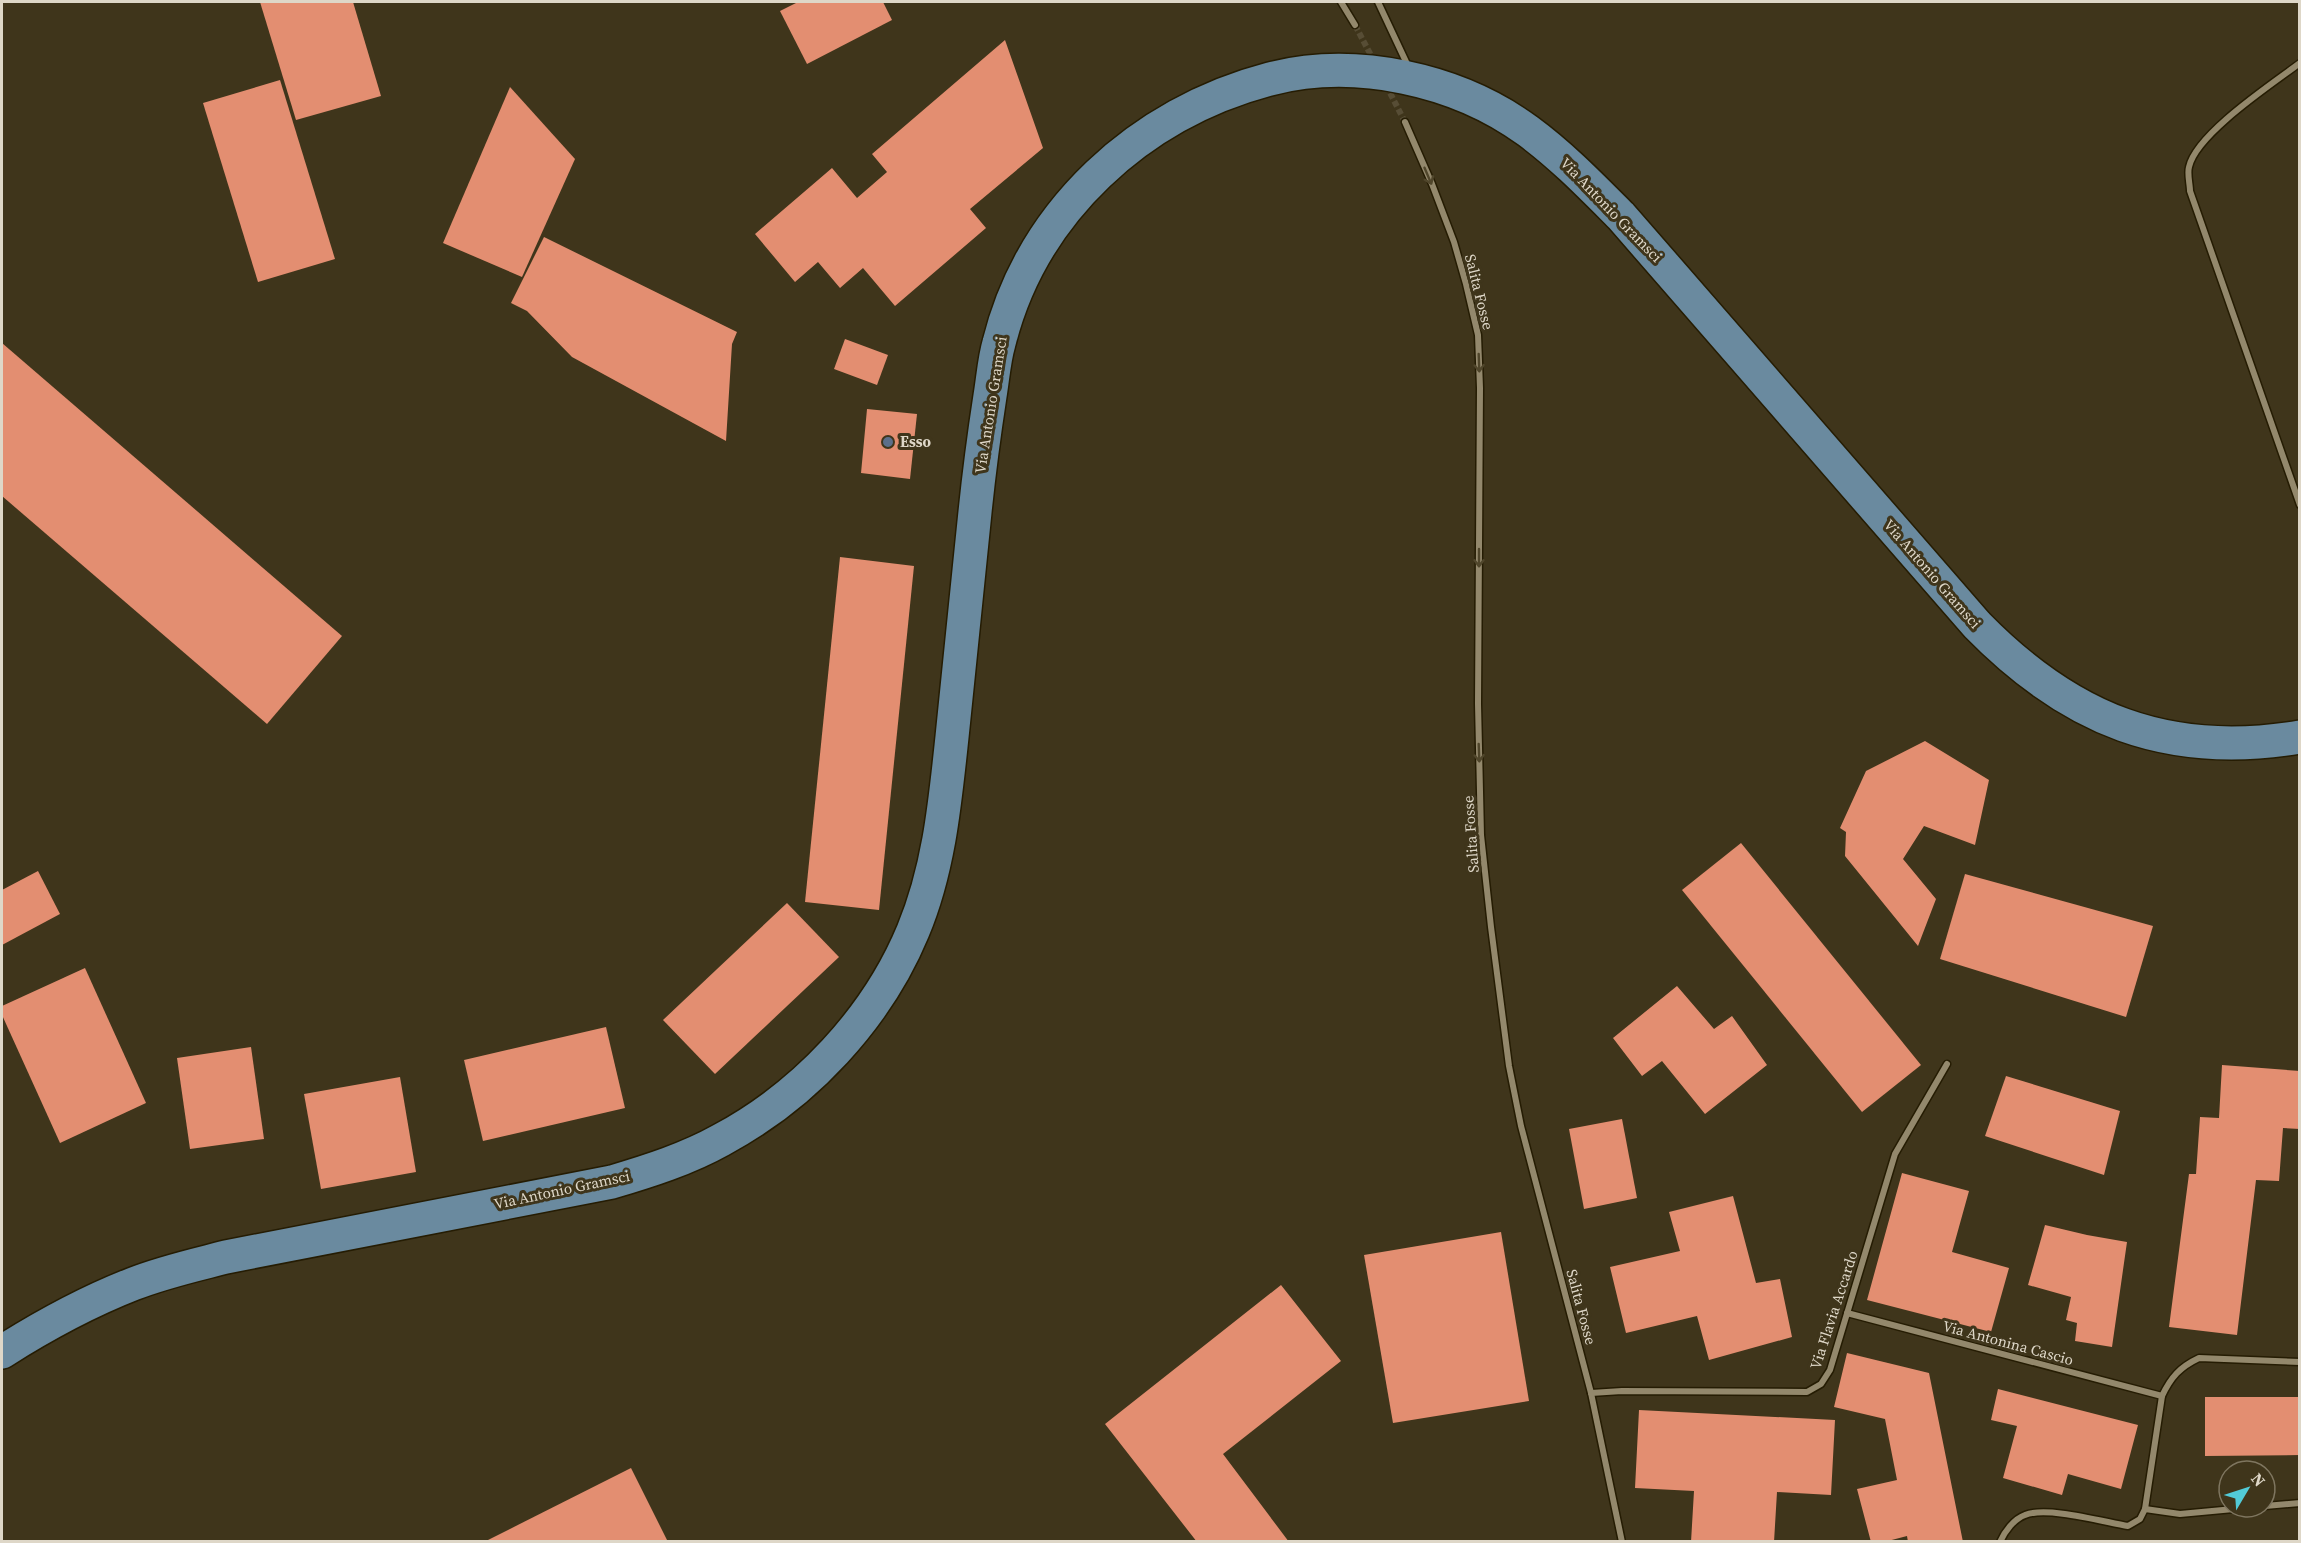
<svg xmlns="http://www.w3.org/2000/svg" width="2301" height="1543" viewBox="0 0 2301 1543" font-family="'Source Serif 4',serif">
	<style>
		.building { fill: #e38e71 }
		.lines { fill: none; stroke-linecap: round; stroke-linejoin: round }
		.street-tunnel { stroke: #574d35; stroke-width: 6; stroke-dasharray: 6 3; stroke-linecap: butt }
		.street-casing { stroke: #251c03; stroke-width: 9 }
		.primary-casing { stroke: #251c03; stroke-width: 36 }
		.street { stroke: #93886c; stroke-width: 6 }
		.primary { stroke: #6a8a9f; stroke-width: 33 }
		.oneway { stroke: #50462b }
		.service-dot { fill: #5c6f8a; stroke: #3f351b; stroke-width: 2 }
		.labels { text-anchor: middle; stroke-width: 6; stroke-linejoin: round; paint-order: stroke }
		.street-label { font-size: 15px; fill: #ded7c8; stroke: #3f351b }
		.poi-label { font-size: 15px; font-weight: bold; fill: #ded7c8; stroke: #3f351b; text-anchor: start }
	</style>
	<rect width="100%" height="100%" fill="#3f351b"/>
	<g class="building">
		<polygon points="260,2 353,2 381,96 296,120"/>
		<polygon points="798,2 883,2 892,20 807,64 780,11"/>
		<polygon points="1005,40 1043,148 970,209 986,228 895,306 863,268 840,288 818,262 795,282 755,234 832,168 857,198 887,172 872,154"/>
		<polygon points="280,80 335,259 258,282 203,103"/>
		<polygon points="510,87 575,159 522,277 443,243"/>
		<polygon points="544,237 737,332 732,344 726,441 572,357 527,311 511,303"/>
		<polygon points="845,339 888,355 877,385 834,369"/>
		<polygon points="2,343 342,636 267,724 2,496"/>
		<polygon points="867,409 917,414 910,479 861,473"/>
		<polygon points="840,557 914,566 879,910 805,902"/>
		<polygon points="1925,741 1989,780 1975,845 1924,826 1903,859 1936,899 1918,946 1845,856 1846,832 1840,828 1866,771"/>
		<polygon points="1741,843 1921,1065 1862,1112 1682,890"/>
		<polygon points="38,871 60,914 2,945 2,890"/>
		<polygon points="1965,874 2153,926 2126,1017 1940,959"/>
		<polygon points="787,903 839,957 715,1074 663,1020"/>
		<polygon points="85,968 146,1103 60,1143 2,1015 2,1006"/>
		<polygon points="1677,986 1714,1029 1732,1016 1767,1065 1705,1114 1662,1061 1642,1076 1613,1038"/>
		<polygon points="606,1027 625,1108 483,1141 464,1060"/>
		<polygon points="251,1047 264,1139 190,1149 177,1058"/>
		<polygon points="2222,1065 2300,1071 2300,1129 2283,1128 2279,1181 2256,1180 2237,1335 2169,1327 2189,1174 2196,1174 2200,1117 2219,1118"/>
		<polygon points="2006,1076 2120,1111 2104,1175 1985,1136"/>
		<polygon points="400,1077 416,1172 321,1189 304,1094"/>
		<polygon points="1622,1119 1637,1198 1584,1209 1569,1129"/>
		<polygon points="1902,1173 1969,1191 1952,1252 2009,1268 1991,1332 1867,1300"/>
		<polygon points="1733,1196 1756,1283 1780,1279 1792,1337 1709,1360 1697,1316 1626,1333 1610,1267 1680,1251 1669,1212"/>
		<polygon points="2045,1225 2087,1235 2127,1242 2112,1347 2075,1341 2077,1323 2066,1320 2071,1297 2028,1285"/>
		<polygon points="1501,1232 1529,1401 1393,1423 1364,1255"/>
		<polygon points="1281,1285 1341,1361 1223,1454 1289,1542 1197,1542 1105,1424"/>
		<polygon points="1847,1353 1929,1373 1963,1542 1908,1542 1907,1536 1884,1542 1871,1542 1857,1489 1897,1480 1885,1419 1834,1407"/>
		<polygon points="1998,1389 2138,1425 2121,1489 2068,1474 2062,1495 2003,1478 2017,1426 1991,1420"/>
		<polygon points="2205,1397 2300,1397 2300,1455 2205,1456"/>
		<polygon points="1639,1410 1835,1420 1831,1495 1777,1492 1774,1542 1691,1542 1694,1491 1635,1488"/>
		<polygon points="631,1468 668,1542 484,1542"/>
	</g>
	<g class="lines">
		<g class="street-tunnel">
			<polyline points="1355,25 1375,63"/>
			<polyline points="1386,85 1405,122"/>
		</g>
		<defs>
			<g id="street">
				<polyline points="1341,2 1355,25"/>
				<polyline points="1378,2 1408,66"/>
				<path d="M2300 63C2272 84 2196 134 2189 167 2187 174 2190 184 2190 191L2300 505"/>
				<polyline points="1405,122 1432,184 1454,242 1466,284 1478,335 1480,388 1478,704 1481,835 1491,927 1509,1066 1521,1126 1591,1393 1622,1542"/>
				<polyline points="1847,1313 2162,1396"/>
				<polyline points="1591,1393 1622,1391 1807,1392 1821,1384 1830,1370 1895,1154 1947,1064"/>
				<polyline points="2265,1506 2300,1503"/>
				<polyline points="2145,1509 2180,1514 2255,1507"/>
				<path d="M2000 1542C2005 1531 2014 1519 2025 1515 2047 1506 2104 1522 2128 1526L2140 1519 2145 1509 2162 1396C2171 1377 2180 1367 2199 1358L2300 1362"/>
			</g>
			<path id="primary" d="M2 1352C43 1326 87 1302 133 1284 163 1272 195 1265 226 1257L612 1182C649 1171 687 1159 721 1140 805 1095 877 1018 913 931 939 869 945 803 952 737 959 662 967 587 975 512 979 473 984 435 990 396 993 378 994 360 999 343 1032 211 1140 113 1270 79 1355 57 1457 79 1528 131 1562 156 1591 186 1621 216L1977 625C2070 720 2167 759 2300 737"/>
		</defs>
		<use href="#street" class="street-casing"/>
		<use href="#primary" class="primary-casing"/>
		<use href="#street" class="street"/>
		<use href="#primary" class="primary"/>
	</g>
	<defs><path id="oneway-shaft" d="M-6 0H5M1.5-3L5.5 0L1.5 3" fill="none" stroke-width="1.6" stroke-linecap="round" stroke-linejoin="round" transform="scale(1.5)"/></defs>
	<g class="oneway">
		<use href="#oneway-shaft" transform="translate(1428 176) rotate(67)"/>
		<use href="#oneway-shaft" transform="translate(1479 363) rotate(88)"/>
		<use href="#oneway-shaft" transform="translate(1479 558) rotate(90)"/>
		<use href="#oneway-shaft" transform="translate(1479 753) rotate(88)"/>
	</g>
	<circle class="service-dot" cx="888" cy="442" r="6"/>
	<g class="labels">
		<g class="street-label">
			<text transform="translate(1611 210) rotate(46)" y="5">Via Antonio Gramsci</text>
			<text transform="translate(1479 292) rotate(76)" y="5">Salita Fosse</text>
			<text transform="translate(991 405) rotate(-81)" y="5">Via Antonio Gramsci</text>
			<text transform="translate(1932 574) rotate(49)" y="5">Via Antonio Gramsci</text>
			<text transform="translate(1471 834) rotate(-94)" y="5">Salita Fosse</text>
			<text transform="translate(562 1190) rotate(-12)" y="5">Via Antonio Gramsci</text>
			<text transform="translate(1581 1307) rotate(75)" y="5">Salita Fosse</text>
			<text transform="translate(1834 1310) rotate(-72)" y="5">Via Flavia Accardo</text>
			<text transform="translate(2008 1343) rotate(15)" y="5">Via Antonina Cascio</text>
		</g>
		<g class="poi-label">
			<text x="900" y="447">Esso</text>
		</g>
	</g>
	<rect width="2301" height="1543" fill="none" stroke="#ded7c8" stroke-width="6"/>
	<g transform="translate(2247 1489) rotate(51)"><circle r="28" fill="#3f351b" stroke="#7f7660" stroke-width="1.5"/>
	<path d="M0-4.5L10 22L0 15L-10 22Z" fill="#52cbd8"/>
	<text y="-9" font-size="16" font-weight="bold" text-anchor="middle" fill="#ded7c8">N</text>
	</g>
</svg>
